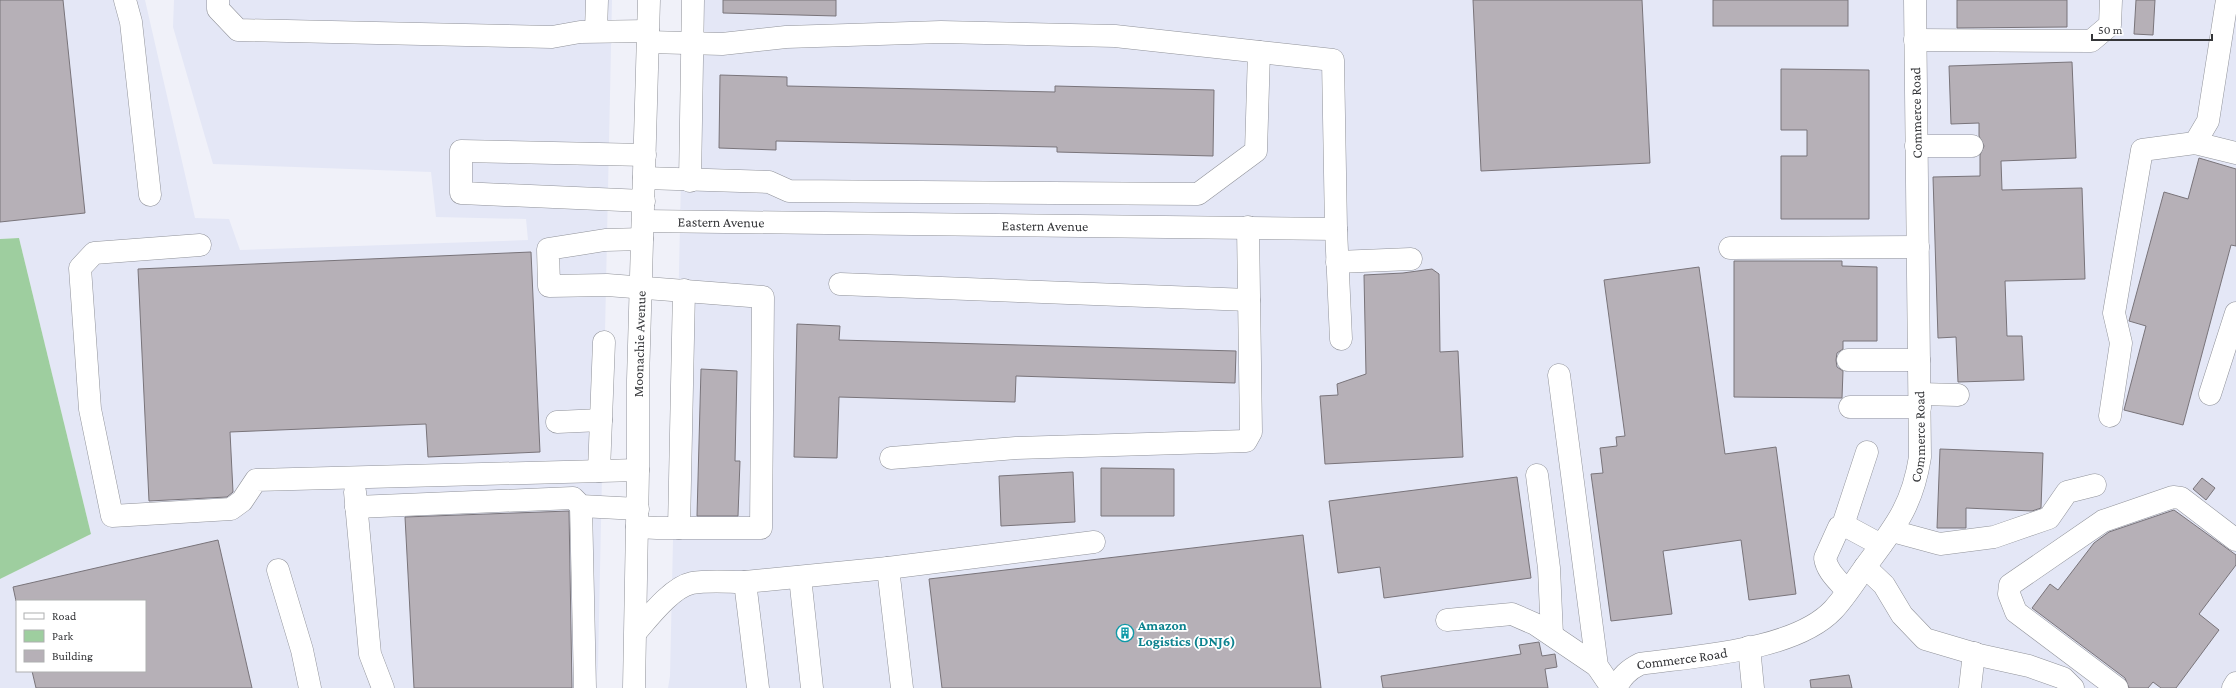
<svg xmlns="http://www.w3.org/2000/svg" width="2236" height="688" viewBox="0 0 2236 688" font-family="'Crimson Pro',serif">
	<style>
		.built { fill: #e4e7f6; fill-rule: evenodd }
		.green { fill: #9ece9f }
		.building { fill: #b6b0b7; stroke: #79747a }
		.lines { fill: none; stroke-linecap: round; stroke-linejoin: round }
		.minor-casing { stroke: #909299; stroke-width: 23 }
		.major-casing { stroke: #909299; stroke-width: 23 }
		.minor { stroke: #fff; stroke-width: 22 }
		.major { stroke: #fff; stroke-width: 22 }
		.labels { text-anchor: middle; stroke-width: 3.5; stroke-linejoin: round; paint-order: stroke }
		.street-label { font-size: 14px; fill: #353639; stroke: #fff }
		.culture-label { font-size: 14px; font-weight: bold; fill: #0d838f; stroke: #fff; text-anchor: start }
	</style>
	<rect width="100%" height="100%" fill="#f0f1f9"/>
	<g class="built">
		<path d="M0 0H145L195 218 229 219 240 250 528 240 526 219 436 217 431 172 213 164 173 27 174 0H612L598 666 595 688H0V579L91 534 19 238 0 239ZM17 601H145V671H17Z"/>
		<polygon points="685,0 2236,0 2236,688 668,688 670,676"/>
	</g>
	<polygon class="green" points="19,238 91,534 0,579 0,239"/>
	<g class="building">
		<polygon points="0,0 63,0 85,213 0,222"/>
		<polygon points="723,0 836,0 836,16 723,13"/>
		<polygon points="1473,0 1642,0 1650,163 1481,171"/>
		<rect x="1713" y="0" width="135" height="26"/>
		<polygon points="1957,0 2067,0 2067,27 1957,28"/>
		<polygon points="2136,0 2155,0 2153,35 2134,34"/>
		<polygon points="2072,62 2076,158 2001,161 2002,190 2082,188 2085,279 2005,281 2007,336 2022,336 2024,380 1958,382 1956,337 1938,338 1933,177 1980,176 1980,155 1984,146 1979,136 1979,123 1951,124 1949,66"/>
		<polygon points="1781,69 1869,70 1869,219 1781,219 1781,156 1807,156 1807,130 1781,130"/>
		<polygon points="720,75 787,77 787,86 1055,92 1055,86 1214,90 1213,156 1057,152 1057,147 776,141 776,150 719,148"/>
		<polygon points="2199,158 2236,169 2236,246 2231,245 2183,425 2124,410 2146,326 2129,321 2164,192 2188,199"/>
		<polygon points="531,252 540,452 428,457 426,424 230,432 233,492 227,497 149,501 138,269"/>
		<polygon points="1734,261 1842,261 1842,266 1877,267 1877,341 1843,341 1843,349 1837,353 1836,360 1837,367 1843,371 1842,398 1734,397"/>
		<polygon points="1699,267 1725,454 1776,447 1796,594 1749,600 1741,540 1663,551 1672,614 1611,621 1591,474 1603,473 1600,448 1617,446 1616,437 1625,436 1604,280"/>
		<polygon points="1432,269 1439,274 1440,352 1458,351 1463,457 1325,464 1320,396 1338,395 1337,384 1366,374 1364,275 1403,273"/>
		<polygon points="797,324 840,326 839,340 1236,351 1235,383 1016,376 1015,402 839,397 837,458 794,457"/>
		<polygon points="701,369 737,371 735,461 740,461 738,516 697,516"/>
		<polygon points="1940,449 2043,453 2041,508 2032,511 1966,508 1966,528 1937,528"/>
		<polygon points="1101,468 1174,469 1174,516 1101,516"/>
		<polygon points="1073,472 1075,522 1001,526 999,476"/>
		<polygon points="1517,477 1531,578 1384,598 1380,567 1338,573 1329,501"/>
		<polygon points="2202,478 2215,488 2206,500 2193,489"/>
		<polygon points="2174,510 2236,555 2236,565 2199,614 2219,630 2176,688 2161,688 2153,682 2148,688 2129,688 2125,678 2032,608 2050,584 2058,590 2094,543 2109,532"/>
		<polygon points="569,511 572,688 414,688 405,517"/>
		<polygon points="1303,535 1321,688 942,688 929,579"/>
		<polygon points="218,540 252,688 36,688 32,671 145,671 145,601 16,601 13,587"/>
		<polygon points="1539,642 1542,656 1555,654 1557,667 1545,669 1548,688 1383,688 1381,676 1521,654 1519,645"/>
		<polygon points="1849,675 1852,688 1811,688 1810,680"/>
	</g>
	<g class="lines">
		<defs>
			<g id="minor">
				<polyline points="125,0 131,22 150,195"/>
				<polyline points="218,0 218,9 238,30 552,37 580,32 648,31"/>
				<polyline points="596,31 597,0"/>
				<polyline points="1915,40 2091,41 2110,25 2111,0"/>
				<polyline points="649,42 722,44 786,37 941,32 1115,36 1333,60 1336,229 1341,339"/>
				<polyline points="2195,143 2236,153"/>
				<polyline points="1916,146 1972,146"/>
				<polyline points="644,178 769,182 789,191 1198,194 1256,151 1259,52"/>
				<polyline points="690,181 693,0"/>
				<polyline points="644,201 461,193 461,151 645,155"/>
				<path id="s1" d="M643 221 1336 229"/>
				<polyline points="200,245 94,253 80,268 90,409 112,516 231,509 242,501 256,480 638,470"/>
				<polyline points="1730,248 1918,247"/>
				<polyline points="1337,262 1411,259"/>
				<polyline points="840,284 1249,300"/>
				<polyline points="1848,360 1919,360"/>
				<polyline points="1559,375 1597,666 1612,688"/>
				<polyline points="1920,394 1958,395"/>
				<polyline points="2210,394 2236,313"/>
				<polyline points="1850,407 1920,407"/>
				<polyline points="2110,416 2121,343 2114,313 2142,150 2195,143 2208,121 2227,0"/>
				<polyline points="557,422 601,420"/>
				<polyline points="891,458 1016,448 1246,441 1251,432 1248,227"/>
				<polyline points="599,471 604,342"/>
				<polyline points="1537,475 1549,568 1552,635"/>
				<polyline points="355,492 370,654 383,688"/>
				<polyline points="581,506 585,688"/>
				<polyline points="356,507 573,498 581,506 638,509"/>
				<polyline points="1843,525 1867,452"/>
				<polyline points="637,527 657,528 761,528 763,297 607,285 549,286 548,249 605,240 642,239"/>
				<polyline points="679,528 684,290"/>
				<polyline points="1892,531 1940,544 1994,537 2049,518 2067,492 2095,485"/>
				<polyline points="1865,567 1884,585 1902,615 1925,639 1979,655 2029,666 2063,678 2073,688"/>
				<polyline points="888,568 1094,542"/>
				<polyline points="278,570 302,650 310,688"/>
				<polyline points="800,577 812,688"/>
				<path d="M1847 591C1839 581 1827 572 1825 558L1839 527 1844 525 1881 545"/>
				<polyline points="1447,620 1512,614 1535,624 1597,666"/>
				<path d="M636 632C649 617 672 587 692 583 708 580 729 582 745 582"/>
				<polyline points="1749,647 1753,688"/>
				<polyline points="758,688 745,582 888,568 902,688"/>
				<path id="s2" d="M1616 688C1622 676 1628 670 1640 664 1695 656 1794 651 1833 610 1847 595 1858 576 1871 559 1898 523 1913 502 1920 457L1915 0"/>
				<polyline points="1970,688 1974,653"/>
				<polyline points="2117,688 2016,612 2009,594 2010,585 2103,521 2173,497 2181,498 2236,540"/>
				<polyline points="2233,688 2236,683"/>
			</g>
			<g id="major">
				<path id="s3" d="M634 688 638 470V380L649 0"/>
			</g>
		</defs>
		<use href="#minor" class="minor-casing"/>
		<use href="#major" class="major-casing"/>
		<use href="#minor" class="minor"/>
		<use href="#major" class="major"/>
	</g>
	<defs>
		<symbol id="building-ring" viewBox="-11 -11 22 22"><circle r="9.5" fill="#fff" stroke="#0f9aa8" stroke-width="1.5"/><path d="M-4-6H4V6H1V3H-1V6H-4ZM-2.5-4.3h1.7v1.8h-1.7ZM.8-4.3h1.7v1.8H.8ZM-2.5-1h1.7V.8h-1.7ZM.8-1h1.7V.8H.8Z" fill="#0f9aa8"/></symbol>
	</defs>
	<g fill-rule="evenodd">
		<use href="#building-ring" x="1115" y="623" width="20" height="20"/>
	</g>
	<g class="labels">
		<g class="street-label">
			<text transform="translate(1916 113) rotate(-91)" y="5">Commerce Road</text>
			<text dy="5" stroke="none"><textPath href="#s1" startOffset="78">Eastern Avenue</textPath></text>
			<text dy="5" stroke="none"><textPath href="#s1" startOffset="402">Eastern Avenue</textPath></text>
			<text dy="5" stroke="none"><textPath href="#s3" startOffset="344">Moonachie Avenue</textPath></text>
			<text dy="5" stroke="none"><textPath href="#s2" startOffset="437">Commerce Road</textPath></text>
			<text dy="5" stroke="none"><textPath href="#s2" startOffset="77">Commerce Road</textPath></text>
		</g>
		<g class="culture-label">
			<text x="1138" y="630">Amazon<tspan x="1138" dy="16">Logistics (DNJ6)</tspan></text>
		</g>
	</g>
	<rect x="16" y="600" width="130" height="72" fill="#ffffff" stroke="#aeafb0"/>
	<rect x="24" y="613" width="20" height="6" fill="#ffffff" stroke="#aeafb0"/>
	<text x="52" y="620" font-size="12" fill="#353639">Road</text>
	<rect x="24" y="630" width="20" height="12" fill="#9ece9f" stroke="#aeafb0"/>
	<text x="52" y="640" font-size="12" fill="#353639">Park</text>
	<rect x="24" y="650" width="20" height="12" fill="#b6b0b7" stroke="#aeafb0"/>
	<text x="52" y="660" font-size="12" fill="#353639">Building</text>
	<path d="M2092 34v6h120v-6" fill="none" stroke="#353639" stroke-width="2"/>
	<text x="2098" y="34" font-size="12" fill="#353639" stroke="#ffffff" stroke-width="3" paint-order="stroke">50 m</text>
</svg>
